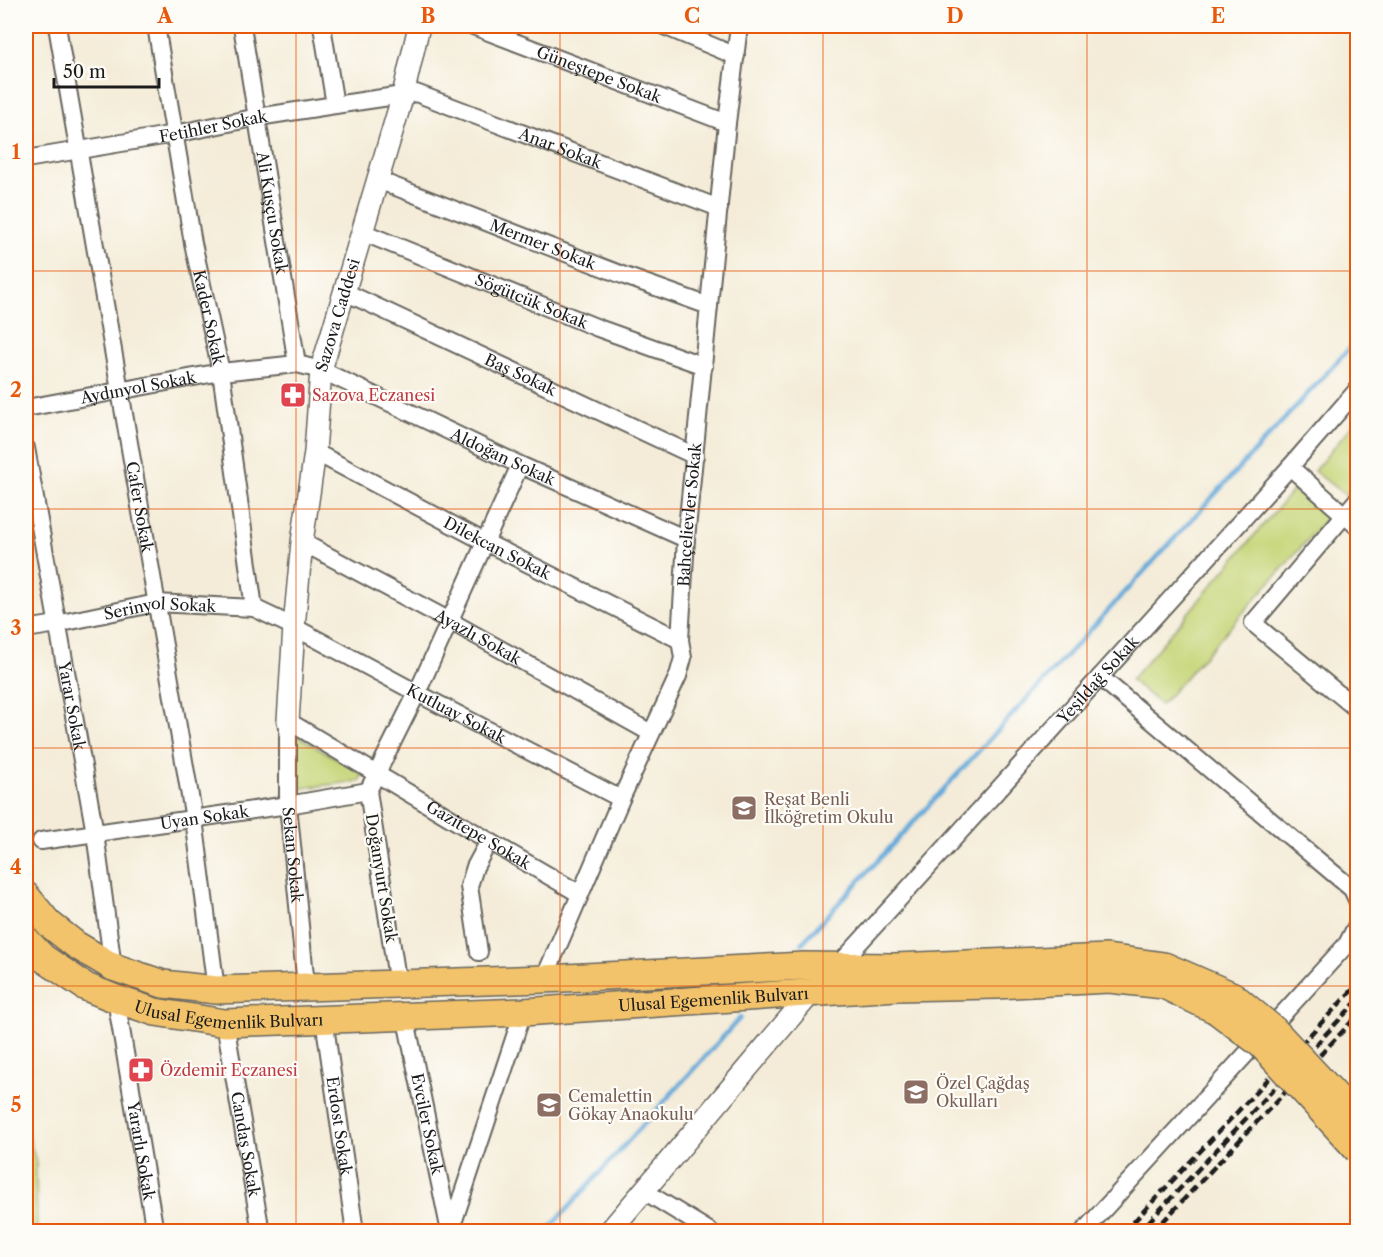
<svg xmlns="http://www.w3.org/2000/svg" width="1383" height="1257" viewBox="0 0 1383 1257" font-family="'Libre Caslon Text',serif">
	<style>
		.green { fill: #c5d475; stroke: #707848; stroke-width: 1.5 }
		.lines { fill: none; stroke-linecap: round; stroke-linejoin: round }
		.stream { stroke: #62a9d9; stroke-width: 4.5 }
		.minor-casing { stroke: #68655e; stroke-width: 20 }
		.tertiary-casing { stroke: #68655e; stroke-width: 24 }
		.primary-casing { stroke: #68655e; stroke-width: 30 }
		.minor { stroke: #fff; stroke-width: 16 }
		.tertiary { stroke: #fff; stroke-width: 21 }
		.primary { stroke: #f2c36a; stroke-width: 27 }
		.rail { stroke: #1c1c1c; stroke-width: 4.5; stroke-dasharray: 9 4.5; stroke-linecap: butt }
		.primary-bridge-casing { stroke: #68655e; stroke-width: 30; stroke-linecap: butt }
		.primary-bridge { stroke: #f2c36a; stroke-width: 27 }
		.grid { fill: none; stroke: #e8590c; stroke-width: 1.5; stroke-opacity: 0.55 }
		.labels { text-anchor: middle; stroke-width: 4.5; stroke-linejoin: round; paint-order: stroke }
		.street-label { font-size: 16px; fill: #1c1c1c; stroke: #fdfcf7 }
		.health-label { font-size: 16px; fill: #be3a42; stroke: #fdfcf7; text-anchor: start }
		.education-label { font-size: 16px; fill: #785e54; stroke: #fdfcf7; text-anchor: start }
		.neatline { fill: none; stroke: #e8590c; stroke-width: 2 }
		.grid-label { font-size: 20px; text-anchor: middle; font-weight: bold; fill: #e8590c }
	</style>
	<rect width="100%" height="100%" fill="#fdfcf7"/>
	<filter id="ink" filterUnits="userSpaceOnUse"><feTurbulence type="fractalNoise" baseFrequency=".0167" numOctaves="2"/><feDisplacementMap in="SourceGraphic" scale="12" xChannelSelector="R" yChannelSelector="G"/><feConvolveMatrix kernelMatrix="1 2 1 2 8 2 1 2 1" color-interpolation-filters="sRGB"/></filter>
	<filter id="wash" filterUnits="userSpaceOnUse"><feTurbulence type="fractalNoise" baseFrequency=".008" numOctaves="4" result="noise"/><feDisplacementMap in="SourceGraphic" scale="24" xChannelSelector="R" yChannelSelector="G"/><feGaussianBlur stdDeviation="1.35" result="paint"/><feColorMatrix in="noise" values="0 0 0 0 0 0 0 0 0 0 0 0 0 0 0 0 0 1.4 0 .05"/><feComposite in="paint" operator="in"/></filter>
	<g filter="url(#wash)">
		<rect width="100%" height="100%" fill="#f4ecd8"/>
		<g class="green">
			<polygon points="1357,420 1357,481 1345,495 1314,471"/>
			<polygon points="1293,490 1328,517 1161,705 1131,680"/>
			<polygon points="296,735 362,773 360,781 296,789"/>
			<polygon points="26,1126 36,1162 37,1231 26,1231"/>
		</g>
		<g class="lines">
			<g class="stream">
				<polyline points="802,943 1358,339"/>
				<polyline points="546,1232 740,1018"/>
			</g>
		</g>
	</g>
	<g filter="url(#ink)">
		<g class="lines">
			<defs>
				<g id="minor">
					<path id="s1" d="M57 26 194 819 216 990"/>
					<path id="s2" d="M156 26 193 243 221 372 254 608"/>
					<path id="s3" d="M242 26 297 364"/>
					<polyline points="322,26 335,105"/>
					<path id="s4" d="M473 26 727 123"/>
					<polyline points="664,26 736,56"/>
					<path id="s5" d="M26 159 175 134 258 117 335 105 416 93 719 208"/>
					<path id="s6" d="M378 180 625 276 709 306"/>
					<path id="s7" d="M362 232 598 328 704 366"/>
					<path id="s8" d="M345 292 695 456"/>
					<path id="s9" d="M26 408 221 372 297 364 321 370 520 465 686 539"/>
					<path id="s10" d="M26 448 95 833 113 967"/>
					<path id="s11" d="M315 452 485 542 680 640"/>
					<polyline points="1290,467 1358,527"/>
					<polyline points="1358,499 1253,623 1358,710"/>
					<path id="s12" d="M302 542 450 621 651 733"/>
					<path id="s13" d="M26 629 57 624 156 603 254 608 294 627 417 693 621 799"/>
					<polyline points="1100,677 1352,889 1358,902"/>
					<path id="s14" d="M288 721 489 841 580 894"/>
					<path id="s15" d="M288 721V805L306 986"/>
					<path id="s16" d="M41 841 288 805 368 791"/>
					<polyline points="479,952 469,886 475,867 489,841"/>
					<path id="s17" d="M837 967 938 856 1290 467 1358 389"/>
					<path id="s18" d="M544 979 621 799 678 676 683 658 680 640 686 539 727 123 739 26"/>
					<polyline points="398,985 368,791 417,693 520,465"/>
					<path id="s19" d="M116 999 155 1232"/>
					<path id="s20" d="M405 1015 450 1232"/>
					<path id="s21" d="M324 1019 355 1232"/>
					<path id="s22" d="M225 1023 261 1232"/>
					<polyline points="644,1191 711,1232"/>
					<polyline points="450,1232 523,1012"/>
					<polyline points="1083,1232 1347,944 1358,923"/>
				</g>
				<g id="tertiary">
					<path id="s23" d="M288 721 294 627 302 542 315 452 321 370 403 95 419 26"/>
					<polyline points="609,1232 810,994"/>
				</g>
				<g id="primary">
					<polyline points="26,896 48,923 76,945 113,967 163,984 216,990 544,979 804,966 895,967 1107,958 1164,966 1233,996"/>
					<path id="s24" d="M26 940 43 958 86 987 116 999 155 1012 225 1023 523 1012 897 987 996 985 1109 979 1164 985 1216 1010"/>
				</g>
			</defs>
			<use href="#minor" class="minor-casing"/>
			<use href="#tertiary" class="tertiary-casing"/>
			<use href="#primary" class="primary-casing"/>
			<use href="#minor" class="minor"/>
			<use href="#tertiary" class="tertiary"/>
			<use href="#primary" class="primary"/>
			<g class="rail">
				<polyline points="1124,1232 1358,984"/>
				<polyline points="1139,1232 1358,1000"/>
				<polyline points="1153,1232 1358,1015"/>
			</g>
			<defs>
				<g id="primary-bridge">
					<polyline points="1233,996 1274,1030 1358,1120"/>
					<polyline points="1216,1010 1261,1044 1358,1150"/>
				</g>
			</defs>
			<use href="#primary-bridge" class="primary-bridge-casing"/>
			<use href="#primary-bridge" class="primary-bridge"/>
		</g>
	</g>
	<path class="grid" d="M296 26V1232M560 26V1232M823 26V1232M1087 26V1232M26 271H1358M26 509H1358M26 748H1358M26 986H1358"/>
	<defs>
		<symbol id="pharmacy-square" viewBox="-11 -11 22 22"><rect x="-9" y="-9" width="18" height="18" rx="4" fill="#e0444e" stroke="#fdfcf7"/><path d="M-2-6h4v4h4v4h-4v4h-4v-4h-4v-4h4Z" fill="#fff"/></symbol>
		<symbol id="school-square" viewBox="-11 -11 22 22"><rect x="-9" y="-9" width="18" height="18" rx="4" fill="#8d6e63" stroke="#fdfcf7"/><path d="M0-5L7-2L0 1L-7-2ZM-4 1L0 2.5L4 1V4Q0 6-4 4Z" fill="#fff"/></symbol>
	</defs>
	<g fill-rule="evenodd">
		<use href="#pharmacy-square" x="278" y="380" width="30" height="30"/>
		<use href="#school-square" x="729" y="793" width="30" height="30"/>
		<use href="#pharmacy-square" x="126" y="1055" width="30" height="30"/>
		<use href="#school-square" x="901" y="1077" width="30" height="30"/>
		<use href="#school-square" x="534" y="1090" width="30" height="30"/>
	</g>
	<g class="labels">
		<g class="street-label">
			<text dy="6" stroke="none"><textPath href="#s4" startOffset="135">Güneştepe Sokak</textPath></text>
			<text dy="6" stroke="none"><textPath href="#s5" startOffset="190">Fetihler Sokak</textPath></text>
			<text dy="6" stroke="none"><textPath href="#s5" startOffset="550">Anar Sokak</textPath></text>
			<text dy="6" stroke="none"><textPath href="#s3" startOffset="189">Ali Kuşçu Sokak</textPath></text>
			<text dy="6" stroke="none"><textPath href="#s6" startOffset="177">Mermer Sokak</textPath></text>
			<text dy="6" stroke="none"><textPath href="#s7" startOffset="183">Sögütcük Sokak</textPath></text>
			<text dy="6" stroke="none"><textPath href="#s2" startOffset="296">Kader Sokak</textPath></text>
			<text dy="6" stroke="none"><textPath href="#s23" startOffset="410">Sazova Caddesi</textPath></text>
			<text dy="6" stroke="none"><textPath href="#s8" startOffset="194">Baş Sokak</textPath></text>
			<text dy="6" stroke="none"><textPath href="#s9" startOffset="114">Aydınyol Sokak</textPath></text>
			<text dy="6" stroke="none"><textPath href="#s9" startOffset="501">Aldoğan Sokak</textPath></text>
			<text dy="6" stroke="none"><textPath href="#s1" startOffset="488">Cafer Sokak</textPath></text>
			<text dy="6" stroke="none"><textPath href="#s18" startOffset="494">Bahçelievler Sokak</textPath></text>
			<text dy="6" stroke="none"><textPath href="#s11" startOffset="206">Dilekcan Sokak</textPath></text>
			<text dy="6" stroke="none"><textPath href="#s13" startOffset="136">Serinyol Sokak</textPath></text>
			<text dy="6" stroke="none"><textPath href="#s12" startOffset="200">Ayazlı Sokak</textPath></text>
			<text dy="6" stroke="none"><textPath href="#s17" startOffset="388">Yeşildağ Sokak</textPath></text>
			<text dy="6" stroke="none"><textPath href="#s10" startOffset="262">Yarar Sokak</textPath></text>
			<text dy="6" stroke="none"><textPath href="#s13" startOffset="459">Kutluay Sokak</textPath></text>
			<text dy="6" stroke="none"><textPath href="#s16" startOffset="165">Uyan Sokak</textPath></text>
			<text dy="6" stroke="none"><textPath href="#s14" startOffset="222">Gazitepe Sokak</textPath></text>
			<text dy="6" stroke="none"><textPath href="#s15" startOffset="134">Sekan Sokak</textPath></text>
			<text transform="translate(382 878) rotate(81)" y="6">Doğanyurt Sokak</text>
			<text dy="6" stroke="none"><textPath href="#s24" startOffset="710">Ulusal Egemenlik Bulvarı</textPath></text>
			<text dy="6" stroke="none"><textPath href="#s24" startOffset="224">Ulusal Egemenlik Bulvarı</textPath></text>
			<text dy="6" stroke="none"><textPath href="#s20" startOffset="111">Evciler Sokak</textPath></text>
			<text dy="6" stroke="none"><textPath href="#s21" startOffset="108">Erdost Sokak</textPath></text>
			<text dy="6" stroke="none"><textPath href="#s22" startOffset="123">Candaş Sokak</textPath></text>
			<text dy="6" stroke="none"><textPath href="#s19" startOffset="154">Yararlı Sokak</textPath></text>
		</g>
		<g class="health-label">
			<text x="312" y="401">Sazova Eczanesi</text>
			<text x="160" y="1076">Özdemir Eczanesi</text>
		</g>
		<g class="education-label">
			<text x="764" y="805">Reşat Benli<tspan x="764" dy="18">İlköğretim Okulu</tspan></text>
			<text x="936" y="1089">Özel Çağdaş<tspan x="936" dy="18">Okulları</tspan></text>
			<text x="568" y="1102">Cemalettin<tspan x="568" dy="18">Gökay Anaokulu</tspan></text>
		</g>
	</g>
	<rect width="1383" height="1257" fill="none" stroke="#fdfcf7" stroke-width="66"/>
	<path d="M54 78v9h105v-9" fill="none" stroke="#1c1c1c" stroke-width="3"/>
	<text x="63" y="78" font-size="18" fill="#1c1c1c" stroke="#fdfcf7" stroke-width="4.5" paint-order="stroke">50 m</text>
	<rect x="33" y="33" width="1317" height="1191" class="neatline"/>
	<g class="grid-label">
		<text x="165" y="23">A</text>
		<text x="428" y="23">B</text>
		<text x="692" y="23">C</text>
		<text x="955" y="23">D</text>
		<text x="1218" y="23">E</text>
		<text x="16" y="159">1</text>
		<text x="16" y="397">2</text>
		<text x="16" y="635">3</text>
		<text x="16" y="874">4</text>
		<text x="16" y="1112">5</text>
	</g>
</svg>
